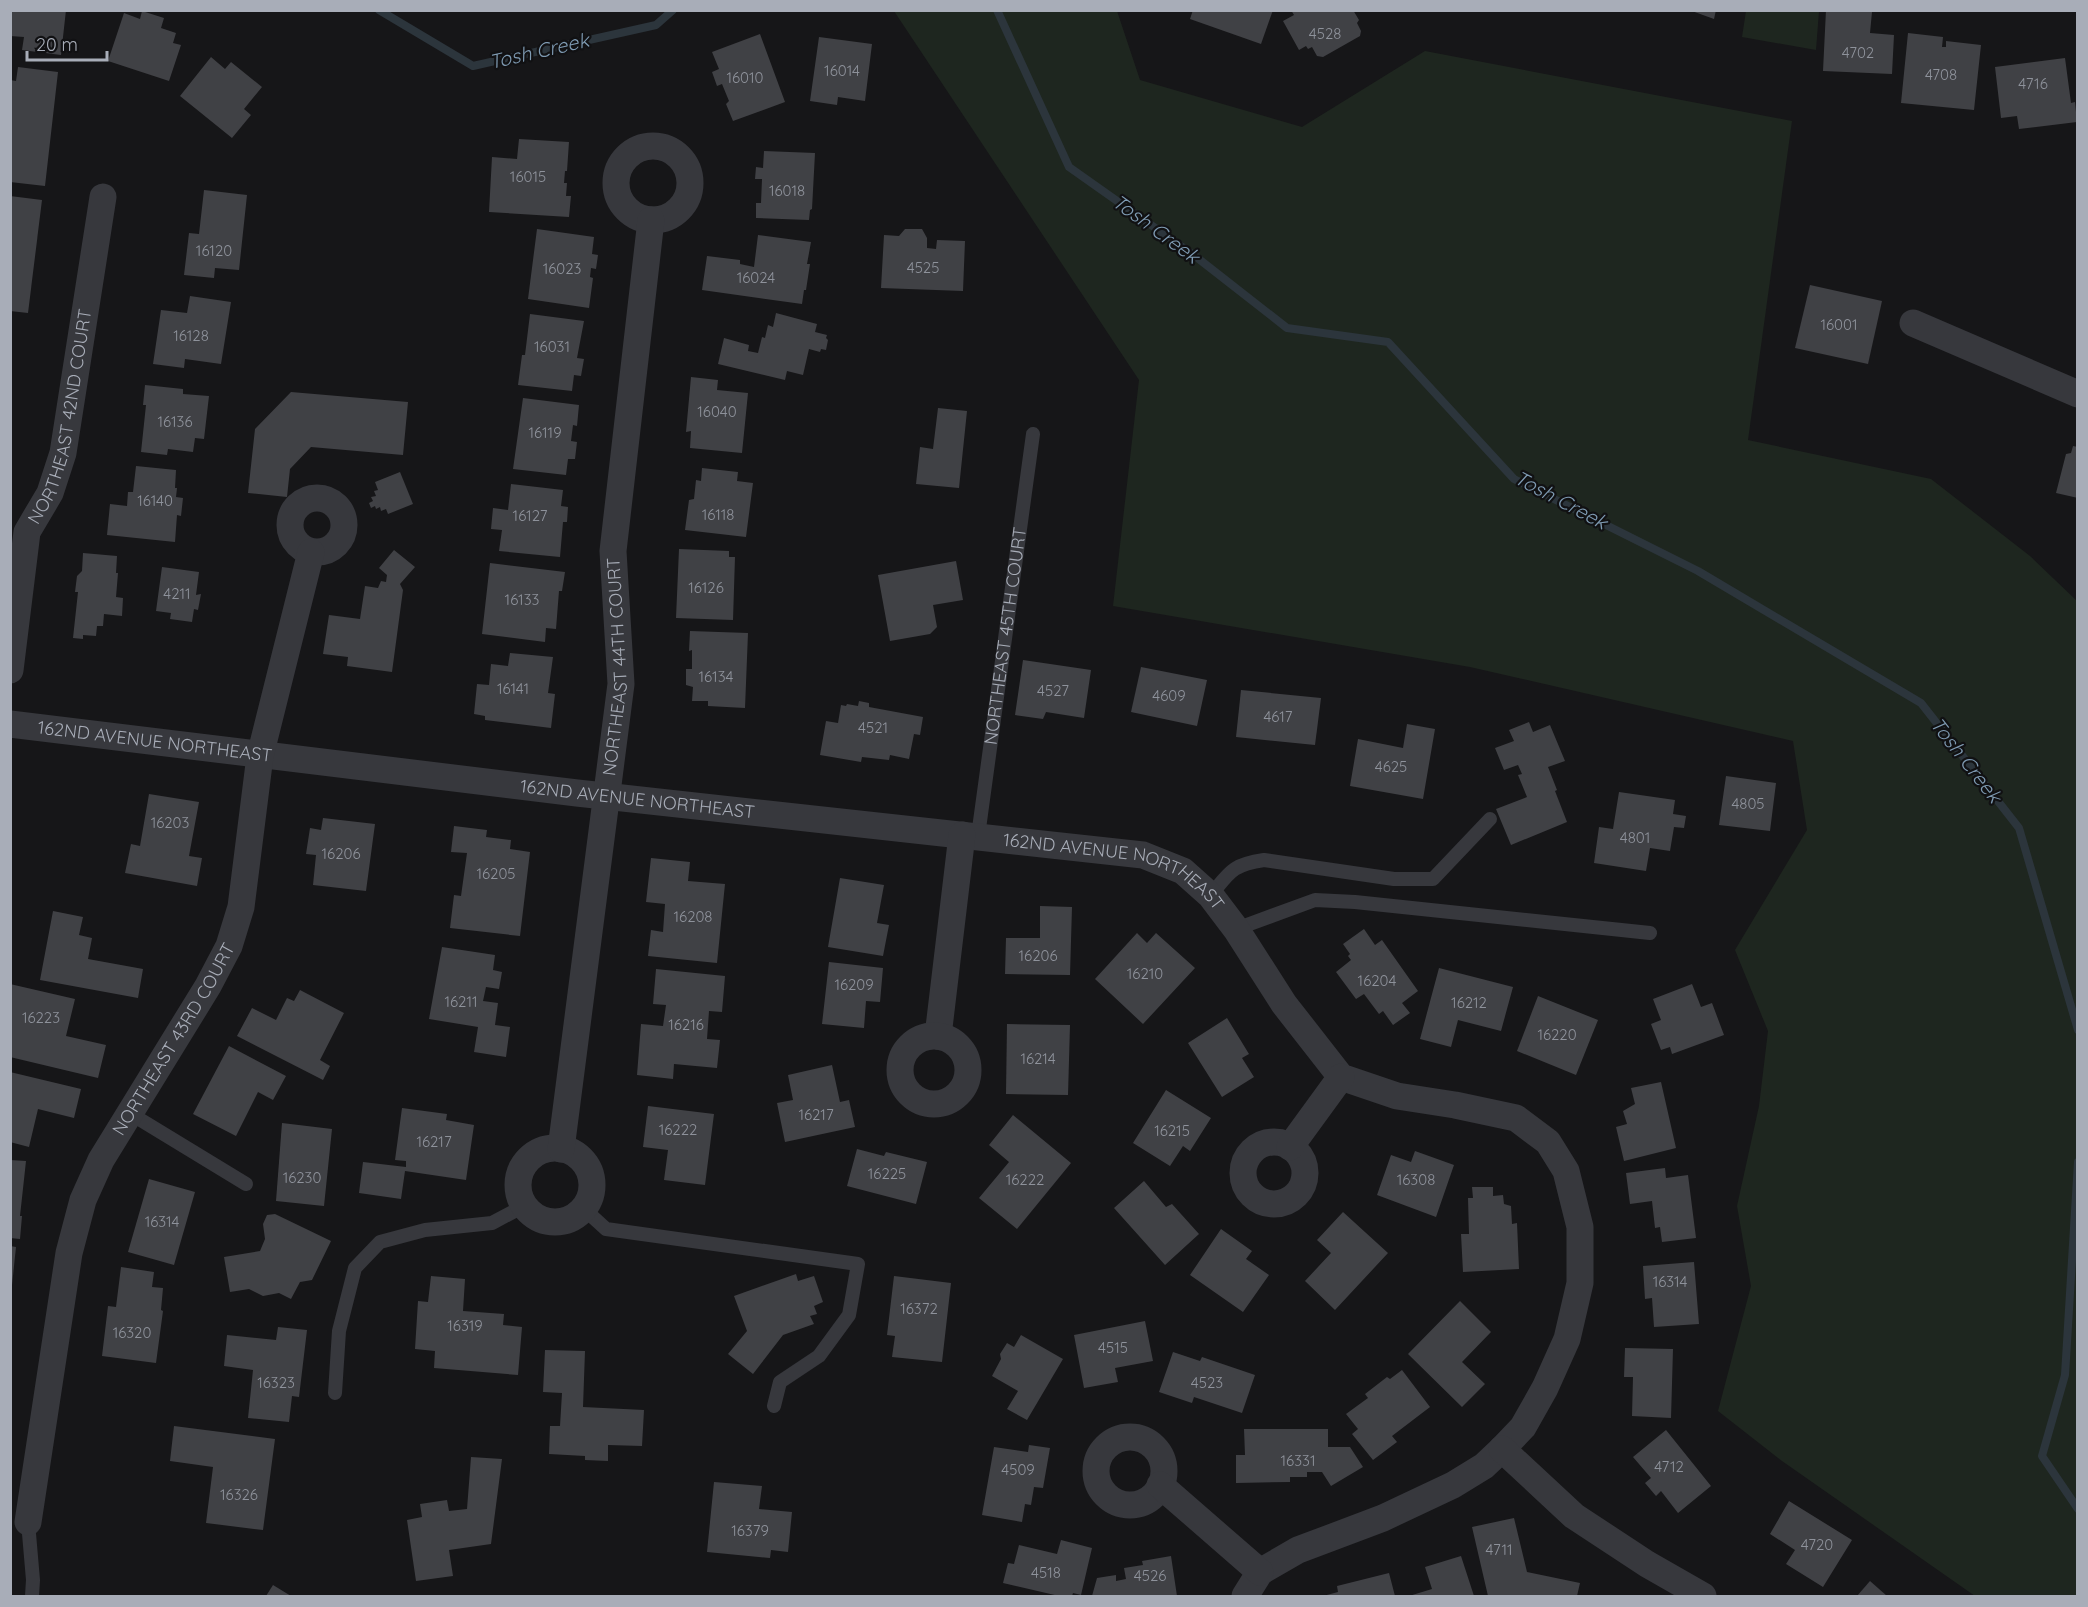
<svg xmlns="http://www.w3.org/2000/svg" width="2088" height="1607" viewBox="0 0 2088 1607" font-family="Quicksand,sans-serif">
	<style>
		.green { fill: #1e261f }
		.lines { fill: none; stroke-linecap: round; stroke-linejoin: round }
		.stream { stroke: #2c353c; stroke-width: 8 }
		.building { fill: #404145 }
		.lane { stroke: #37383d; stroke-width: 14 }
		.street { stroke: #37383d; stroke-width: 27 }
		.labels { text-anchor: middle; stroke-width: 4.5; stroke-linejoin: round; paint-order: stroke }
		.number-label { font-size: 15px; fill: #8e929b }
		.street-label { font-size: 18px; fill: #a8adb8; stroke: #111113 }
		.water-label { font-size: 20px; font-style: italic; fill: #7f9bb3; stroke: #111113 }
	</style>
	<rect width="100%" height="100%" fill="#161618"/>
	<g class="green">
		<polygon points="894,11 1117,11 1140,80 1302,127 1425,51 1792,121 1748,440 1931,479 2030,556 2077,601 2077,1596 1975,1596 1782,1461 1718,1411 1751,1286 1737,1206 1759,1106 1768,1031 1735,950 1807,830 1793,741 1470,667 1113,606 1139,380"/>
		<polygon points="1746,11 1819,11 1816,50 1742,37"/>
	</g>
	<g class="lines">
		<g class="stream">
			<polyline points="379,10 473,66 656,25 673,10"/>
			<polyline points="997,10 1069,167 1195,256 1287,328 1388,342 1514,479 1698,571 1921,703 2019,828 2078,1030"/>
			<polyline points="2078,1162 2065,1375 2042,1456 2078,1509"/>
		</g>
	</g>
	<g class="building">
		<polygon points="10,10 66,10 61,55 22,50 24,37 10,36"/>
		<polygon points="1193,10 1273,10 1261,44 1190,19"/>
		<polygon points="1291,10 1353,10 1359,20 1357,23 1361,31 1360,36 1323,57 1317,56 1312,47 1308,49 1306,46 1299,50 1283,21 1294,15"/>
		<polygon points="1689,10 1716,10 1714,19"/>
		<polygon points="1826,10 1872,12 1870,33 1894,35 1892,74 1823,71"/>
		<polygon points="142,11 164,18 161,28 176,33 173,43 181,45 169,81 108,61 124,13 140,19"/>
		<polygon points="1908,33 1943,37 1942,47 1946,47 1946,41 1981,45 1974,110 1901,103"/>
		<polygon points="760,34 785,102 733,121 726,104 729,101 722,84 717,86 712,72 719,69 712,52"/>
		<polygon points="819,37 872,44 865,101 838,97 837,105 810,101"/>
		<polygon points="211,57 225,69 231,62 262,87 244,109 251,115 232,138 180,96"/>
		<polygon points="2065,58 2071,103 2075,102 2077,122 2019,129 2017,116 2001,118 1995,67"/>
		<polygon points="18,67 58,72 45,186 10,182 10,80 16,81"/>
		<polygon points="519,139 569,142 567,171 565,171 564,183 567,183 566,196 571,196 569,217 489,212 492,157 517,159"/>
		<polygon points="764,151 815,153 812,209 810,210 809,220 756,218 756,203 761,203 762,179 755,179 756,167 763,168"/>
		<polygon points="204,190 247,195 239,270 215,268 214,278 184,275 189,233 199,234"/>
		<polygon points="10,196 42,200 28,313 10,311"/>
		<polygon points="537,229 594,237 592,254 598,255 596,269 591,268 590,277 593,278 589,308 528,299"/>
		<polygon points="905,229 922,229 927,238 927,248 936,249 937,240 965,241 963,291 881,288 884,235 899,236"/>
		<polygon points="758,235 811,242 807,264 810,264 806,290 804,290 802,304 702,290 707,256 740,260 740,264 754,267"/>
		<polygon points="1810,285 1882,301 1868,364 1795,348"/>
		<polygon points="190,296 231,302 221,364 185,359 184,368 153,364 161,310 187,313"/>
		<polygon points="776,313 817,324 815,332 827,335 826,338 828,340 826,350 821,349 820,352 809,349 803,375 787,371 785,380 718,364 724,338 749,345 748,351 758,353 762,337 765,338 768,325 773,327"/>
		<polygon points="530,314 584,321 577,358 584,359 581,376 574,375 572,391 518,385 522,355 525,355"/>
		<polygon points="691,377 718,380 717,390 748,393 742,453 690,448 691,431 686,432"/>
		<polygon points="145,385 183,389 183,394 209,396 204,439 195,438 193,452 168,449 167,455 141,452 146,405 143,405"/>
		<polygon points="291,392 408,402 403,455 311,447 290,469 287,497 248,493 255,429"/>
		<polygon points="523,398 579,405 577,426 573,425 571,441 577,442 575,459 568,459 566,475 513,469"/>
		<polygon points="938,408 967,411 959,488 916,484 920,447 933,449"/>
		<polygon points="2073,446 2078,447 2078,498 2056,493 2066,454 2071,453"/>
		<polygon points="136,466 176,470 175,488 177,488 176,497 183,498 181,516 177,515 175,542 107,535 110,504 127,506 128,492 133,492"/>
		<polygon points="702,468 738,472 737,481 753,483 746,537 685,530 689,500 694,499 696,480 701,481"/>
		<polygon points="400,472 413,504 388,514 386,509 381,511 380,507 376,509 375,506 371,508 369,503 373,501 371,497 376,496 374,491 378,490 375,482"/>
		<polygon points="511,484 563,490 561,506 568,507 567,522 563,522 560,557 499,551 502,530 491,529 493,508 508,510"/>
		<polygon points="679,549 729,551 729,557 735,557 733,620 676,618"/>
		<polygon points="394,550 415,567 400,584 403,590 392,672 347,666 348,657 323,654 329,615 360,619 365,586 378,588 381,581 386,582 387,575 379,568"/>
		<polygon points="83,553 117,556 116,573 118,573 116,597 123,598 122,616 104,614 103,626 97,626 96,636 83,635 83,639 73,638 78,592 75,592 77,576 82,571"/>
		<polygon points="956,561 963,600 933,605 937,627 930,634 890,641 878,575"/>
		<polygon points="490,563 565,572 562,591 559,591 556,629 546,628 545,642 482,634"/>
		<polygon points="162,567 199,572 196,595 201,594 198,610 194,609 192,622 170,619 171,613 156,611"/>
		<polygon points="690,631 748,633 745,708 708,706 708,701 692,701 693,687 686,685 686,669 692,669 692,650 689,651"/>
		<polygon points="510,653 553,657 548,693 555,694 551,728 485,720 485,716 474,714 477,684 489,685 491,664 508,666"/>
		<polygon points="1023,660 1091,670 1084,718 1046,712 1043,719 1015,715"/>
		<polygon points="1141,667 1207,680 1197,726 1131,712"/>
		<polygon points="1241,690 1321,698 1315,745 1236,737"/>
		<polygon points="859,701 869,703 869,707 923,717 920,735 914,734 909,759 890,755 889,760 862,757 861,762 820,755 826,721 838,723 841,705 846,706 847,704 858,706"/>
		<polygon points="1529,722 1533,732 1550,725 1565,761 1548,767 1557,790 1555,791 1567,822 1511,845 1496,809 1527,797 1518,775 1522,774 1518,765 1504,770 1495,748 1514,741 1509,730"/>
		<polygon points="1407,724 1435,729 1423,799 1350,786 1358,739 1403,748"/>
		<polygon points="1726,776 1776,783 1770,831 1719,825"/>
		<polygon points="1619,792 1675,800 1673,814 1686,816 1684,828 1674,827 1670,851 1650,848 1646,871 1594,863 1599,827 1613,829"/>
		<polygon points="149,794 199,802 189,856 202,858 197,886 125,873 131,844 140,846"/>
		<polygon points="323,818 375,824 366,891 313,885 316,855 306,854 310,828 321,830"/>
		<polygon points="454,826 487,830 486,837 511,840 510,849 530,852 520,936 450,928 454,895 461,896 467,853 451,852"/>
		<polygon points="651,858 690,862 688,881 725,884 717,963 648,956 651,930 663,932 665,904 646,902"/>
		<polygon points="840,878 884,885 877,923 889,925 883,956 828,947"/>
		<polygon points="1040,906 1072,907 1070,975 1005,974 1006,938 1040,938"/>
		<polygon points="53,911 83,917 79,935 92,938 88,959 143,969 138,998 40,980"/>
		<polygon points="1364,929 1375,945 1382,940 1418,991 1402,1003 1410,1013 1393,1025 1383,1011 1379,1014 1364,994 1356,999 1336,972 1351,960 1348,956 1350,954 1343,944"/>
		<polygon points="1137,933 1147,943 1156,933 1195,968 1143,1024 1095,979"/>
		<polygon points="442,947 495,955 493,970 502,972 499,989 486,987 483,1001 498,1003 495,1025 510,1027 506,1057 474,1052 478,1027 429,1019"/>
		<polygon points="829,962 883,968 880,1002 866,1001 864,1028 822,1024"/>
		<polygon points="1439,968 1513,987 1501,1031 1458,1020 1451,1047 1420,1039"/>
		<polygon points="656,969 725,976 722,1012 709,1011 707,1039 720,1040 717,1068 674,1064 673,1079 637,1075 641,1024 663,1026 666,1005 653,1004"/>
		<polygon points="10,984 75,999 66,1036 106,1045 98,1078 10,1057"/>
		<polygon points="1692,984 1701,1007 1712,1003 1724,1035 1672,1054 1670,1047 1661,1050 1651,1024 1661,1020 1653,999"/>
		<polygon points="300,990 344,1013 320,1060 330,1066 323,1080 237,1036 252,1008 276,1020 287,998 294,1001"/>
		<polygon points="1538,996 1598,1020 1576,1075 1517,1051"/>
		<polygon points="1227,1018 1249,1054 1242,1058 1254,1077 1222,1097 1188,1043"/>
		<polygon points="1007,1024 1070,1025 1068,1095 1006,1094"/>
		<polygon points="229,1046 286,1076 273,1100 258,1092 236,1136 193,1114"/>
		<polygon points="832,1065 840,1102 849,1100 855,1127 785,1142 777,1103 793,1100 788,1075"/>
		<polygon points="10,1072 81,1089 74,1118 38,1109 29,1147 10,1142"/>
		<polygon points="1661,1082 1676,1148 1624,1161 1616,1127 1627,1124 1623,1111 1635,1104 1631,1088"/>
		<polygon points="1166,1090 1211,1118 1190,1151 1183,1146 1170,1166 1133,1143"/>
		<polygon points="648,1106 714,1114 705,1185 664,1180 668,1150 643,1147"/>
		<polygon points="402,1108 447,1114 446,1120 474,1125 466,1180 405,1171 401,1199 359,1193 363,1162 406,1167 406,1161 395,1160"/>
		<polygon points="1013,1115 1071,1163 1017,1229 979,1198 1009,1162 989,1145"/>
		<polygon points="282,1123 332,1129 324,1206 276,1201"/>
		<polygon points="857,1149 884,1156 886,1152 927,1162 916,1204 847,1186"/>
		<polygon points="1415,1151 1454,1165 1436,1217 1377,1195 1391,1155 1411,1162"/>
		<polygon points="10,1160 26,1161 20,1216 22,1216 20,1239 10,1238"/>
		<polygon points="1665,1168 1666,1178 1688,1175 1696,1238 1662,1242 1660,1227 1655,1228 1652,1201 1630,1204 1626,1173"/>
		<polygon points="149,1179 195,1192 174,1265 128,1252"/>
		<polygon points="1144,1181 1166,1207 1172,1204 1199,1234 1165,1265 1114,1208"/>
		<polygon points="1472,1187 1493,1187 1493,1196 1503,1195 1504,1204 1511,1206 1512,1224 1517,1223 1519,1269 1463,1272 1461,1234 1469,1234 1468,1198 1473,1198"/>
		<polygon points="1343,1212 1388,1253 1335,1310 1305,1281 1331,1253 1317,1240"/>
		<polygon points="275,1214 331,1241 312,1280 300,1282 291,1299 279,1293 263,1296 249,1289 230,1292 224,1257 260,1251 265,1239 263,1224 267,1215"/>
		<polygon points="1221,1229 1252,1251 1246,1259 1269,1275 1243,1312 1190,1275"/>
		<polygon points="10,1246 16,1247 12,1285 10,1285"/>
		<polygon points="1694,1262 1699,1324 1654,1327 1652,1298 1645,1299 1643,1266"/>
		<polygon points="121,1267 154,1272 152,1287 163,1288 161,1310 163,1311 156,1363 102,1356 108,1306 116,1307"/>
		<polygon points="796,1274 798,1281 814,1276 823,1302 814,1306 817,1314 810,1316 814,1324 783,1335 753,1374 728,1354 747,1331 734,1296"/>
		<polygon points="431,1276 465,1279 463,1311 504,1314 503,1325 522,1327 518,1375 434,1368 435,1351 415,1349 418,1301 428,1302"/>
		<polygon points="894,1276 951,1283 942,1362 892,1357 895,1336 887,1335"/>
		<polygon points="1460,1301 1491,1332 1462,1362 1485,1384 1462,1407 1408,1354"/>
		<polygon points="1145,1321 1153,1361 1115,1368 1118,1382 1084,1388 1074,1335"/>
		<polygon points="278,1327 307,1330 299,1397 292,1396 289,1422 248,1418 253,1370 224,1366 227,1335 276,1340"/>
		<polygon points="1021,1335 1063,1359 1027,1420 1007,1409 1018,1391 992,1376 1001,1359 1000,1354 1007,1343 1014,1347"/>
		<polygon points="1625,1348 1673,1349 1671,1418 1632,1416 1633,1377 1624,1377"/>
		<polygon points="545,1350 585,1351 583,1407 644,1410 642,1446 608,1445 608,1461 585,1460 585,1456 549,1454 550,1426 560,1426 562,1393 543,1392"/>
		<polygon points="1173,1352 1200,1361 1202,1357 1255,1375 1242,1413 1194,1397 1192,1403 1159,1392"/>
		<polygon points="1402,1370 1430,1407 1392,1436 1397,1442 1373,1460 1352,1434 1358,1429 1346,1414 1368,1398 1365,1394 1387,1377 1390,1379"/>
		<polygon points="174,1426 275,1439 263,1530 206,1523 213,1467 170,1461"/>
		<polygon points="1244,1429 1328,1429 1328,1447 1350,1447 1363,1467 1331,1486 1322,1472 1307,1472 1307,1477 1290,1477 1290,1482 1236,1483 1236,1455 1245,1455"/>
		<polygon points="1666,1430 1711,1486 1678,1513 1661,1491 1656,1496 1645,1483 1651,1478 1633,1457"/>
		<polygon points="1029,1445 1050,1448 1043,1488 1034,1487 1031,1505 1025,1504 1022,1522 982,1515 994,1447 1028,1452"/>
		<polygon points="471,1457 502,1459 491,1544 449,1550 453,1576 416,1581 407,1520 422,1517 420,1504 447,1500 449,1511 467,1509"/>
		<polygon points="714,1482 762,1486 759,1509 792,1512 788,1552 771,1550 770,1558 707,1552"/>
		<polygon points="1789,1501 1852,1540 1823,1587 1786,1564 1795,1550 1770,1534"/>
		<polygon points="1514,1518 1527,1572 1580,1583 1577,1596 1488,1596 1472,1527"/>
		<polygon points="1061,1540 1092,1548 1081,1595 1073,1593 1072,1596 1059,1596 1003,1583 1008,1563 1014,1564 1019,1545 1057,1554"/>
		<polygon points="1171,1556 1177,1596 1092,1596 1097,1578 1116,1575 1116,1581 1126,1579 1124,1568 1143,1565 1142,1561"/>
		<polygon points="1461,1556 1474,1596 1409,1596 1432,1589 1425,1567"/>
		<polygon points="1389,1573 1395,1596 1323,1596 1338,1592 1337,1586"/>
		<polygon points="1870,1581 1887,1596 1857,1596"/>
		<polygon points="273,1585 291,1596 266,1596"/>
	</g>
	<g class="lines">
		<g class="lane">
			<path id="s1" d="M978 836 1033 434"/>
			<path d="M1210 896C1230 872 1231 865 1264 860L1394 879H1433L1490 819"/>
			<polyline points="1236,929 1315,900 1355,902 1650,933"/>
			<polyline points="131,1114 246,1184"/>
			<polyline points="584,1209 606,1229 858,1264 849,1315 819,1356 780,1382 774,1406"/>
			<polyline points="335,1393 339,1331 355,1268 380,1242 425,1230 492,1223 524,1206"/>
			<polyline points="28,1522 33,1580 32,1596"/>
		</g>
		<g class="street">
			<circle cx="653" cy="183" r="37"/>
			<polyline points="1913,323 2078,394"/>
			<circle cx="317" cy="525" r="27"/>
			<path id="s2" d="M10 670 27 532 50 493 63 453 103 197"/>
			<path id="s3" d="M10 724 577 793 1143 855 1183 871 1211 896 1236 929 1284 1004 1341 1077 1397 1096 1455 1105 1516 1118 1548 1142 1566 1171 1580 1227V1283L1567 1339 1545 1388 1523 1427 1502 1449 1484 1466 1453 1485 1383 1518 1298 1550 1260 1572 1245 1596"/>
			<polyline points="938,1036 962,835"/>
			<circle cx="934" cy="1070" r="34"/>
			<circle cx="1274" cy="1173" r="31"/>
			<polyline points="1290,1147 1341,1077"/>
			<circle cx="555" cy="1185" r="37"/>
			<path id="s4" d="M561 1149 621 684 613 551 651 220"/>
			<circle cx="1130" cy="1471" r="34"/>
			<polyline points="1502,1449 1574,1516 1647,1564 1703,1596"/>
			<polyline points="1160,1485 1260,1572"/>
			<path id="s5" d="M28 1522 69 1253 83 1200 101 1160 208 986 229 946 241 907 260 756 311 552"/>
		</g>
	</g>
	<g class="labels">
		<g class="number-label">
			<text x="1325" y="39">4528</text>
			<text x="1858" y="58">4702</text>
			<text x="842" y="76">16014</text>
			<text x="1941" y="80">4708</text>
			<text x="745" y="83">16010</text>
			<text x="2033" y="89">4716</text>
			<text x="528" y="182">16015</text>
			<text x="787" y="196">16018</text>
			<text x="214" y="256">16120</text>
			<text x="923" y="273">4525</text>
			<text x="562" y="274">16023</text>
			<text x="756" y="283">16024</text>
			<text x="1839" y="330">16001</text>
			<text x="191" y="341">16128</text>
			<text x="552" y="352">16031</text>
			<text x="717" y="417">16040</text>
			<text x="175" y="427">16136</text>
			<text x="545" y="438">16119</text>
			<text x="155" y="506">16140</text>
			<text x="718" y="520">16118</text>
			<text x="530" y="521">16127</text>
			<text x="706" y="593">16126</text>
			<text x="177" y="599">4211</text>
			<text x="522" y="605">16133</text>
			<text x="716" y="682">16134</text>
			<text x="513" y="694">16141</text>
			<text x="1053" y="696">4527</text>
			<text x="1169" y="701">4609</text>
			<text x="1278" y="722">4617</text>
			<text x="873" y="733">4521</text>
			<text x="1391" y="772">4625</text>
			<text x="1748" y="809">4805</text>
			<text x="170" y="828">16203</text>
			<text x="1635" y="843">4801</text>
			<text x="341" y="859">16206</text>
			<text x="496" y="879">16205</text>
			<text x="693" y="922">16208</text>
			<text x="1038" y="961">16206</text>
			<text x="1145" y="979">16210</text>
			<text x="1377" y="986">16204</text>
			<text x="854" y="990">16209</text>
			<text x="461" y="1007">16211</text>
			<text x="1469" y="1008">16212</text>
			<text x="41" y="1023">16223</text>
			<text x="686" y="1030">16216</text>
			<text x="1557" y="1040">16220</text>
			<text x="1038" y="1064">16214</text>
			<text x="816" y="1120">16217</text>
			<text x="678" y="1135">16222</text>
			<text x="1172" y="1136">16215</text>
			<text x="434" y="1147">16217</text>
			<text x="887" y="1179">16225</text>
			<text x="302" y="1183">16230</text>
			<text x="1025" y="1185">16222</text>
			<text x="1416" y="1185">16308</text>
			<text x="162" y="1227">16314</text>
			<text x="1670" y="1287">16314</text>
			<text x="919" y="1314">16372</text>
			<text x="465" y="1331">16319</text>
			<text x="132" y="1338">16320</text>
			<text x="1113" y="1353">4515</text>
			<text x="276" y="1388">16323</text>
			<text x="1207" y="1388">4523</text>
			<text x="1298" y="1466">16331</text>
			<text x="1669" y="1472">4712</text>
			<text x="1018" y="1475">4509</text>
			<text x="239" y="1500">16326</text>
			<text x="750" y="1536">16379</text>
			<text x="1817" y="1550">4720</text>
			<text x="1499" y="1555">4711</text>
			<text x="1046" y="1578">4518</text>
			<text x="1150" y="1581">4526</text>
		</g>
		<g class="street-label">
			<text dy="6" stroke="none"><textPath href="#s2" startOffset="261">NORTHEAST 42ND COURT</textPath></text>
			<text dy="6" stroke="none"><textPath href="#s1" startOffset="202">NORTHEAST 45TH COURT</textPath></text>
			<text dy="6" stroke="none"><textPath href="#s4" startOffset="486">NORTHEAST 44TH COURT</textPath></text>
			<text dy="6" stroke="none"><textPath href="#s3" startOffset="146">162ND AVENUE NORTHEAST</textPath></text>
			<text dy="6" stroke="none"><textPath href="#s3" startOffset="632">162ND AVENUE NORTHEAST</textPath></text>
			<text dy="6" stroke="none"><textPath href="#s3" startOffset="1118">162ND AVENUE NORTHEAST</textPath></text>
			<text dy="6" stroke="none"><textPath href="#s5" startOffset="512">NORTHEAST 43RD COURT</textPath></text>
		</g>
		<g class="water-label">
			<text transform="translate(539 51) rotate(-13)" y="7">Tosh Creek</text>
			<text transform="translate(1156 229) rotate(36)" y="7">Tosh Creek</text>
			<text transform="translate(1561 500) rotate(28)" y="7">Tosh Creek</text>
			<text transform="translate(1966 760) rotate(52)" y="7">Tosh Creek</text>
		</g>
	</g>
	<rect width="2088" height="1607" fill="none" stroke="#a8adb8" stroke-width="24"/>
	<path d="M27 51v9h80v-9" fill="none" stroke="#a8adb8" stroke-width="3"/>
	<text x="36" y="51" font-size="18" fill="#a8adb8" stroke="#111113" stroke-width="4.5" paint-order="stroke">20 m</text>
</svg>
